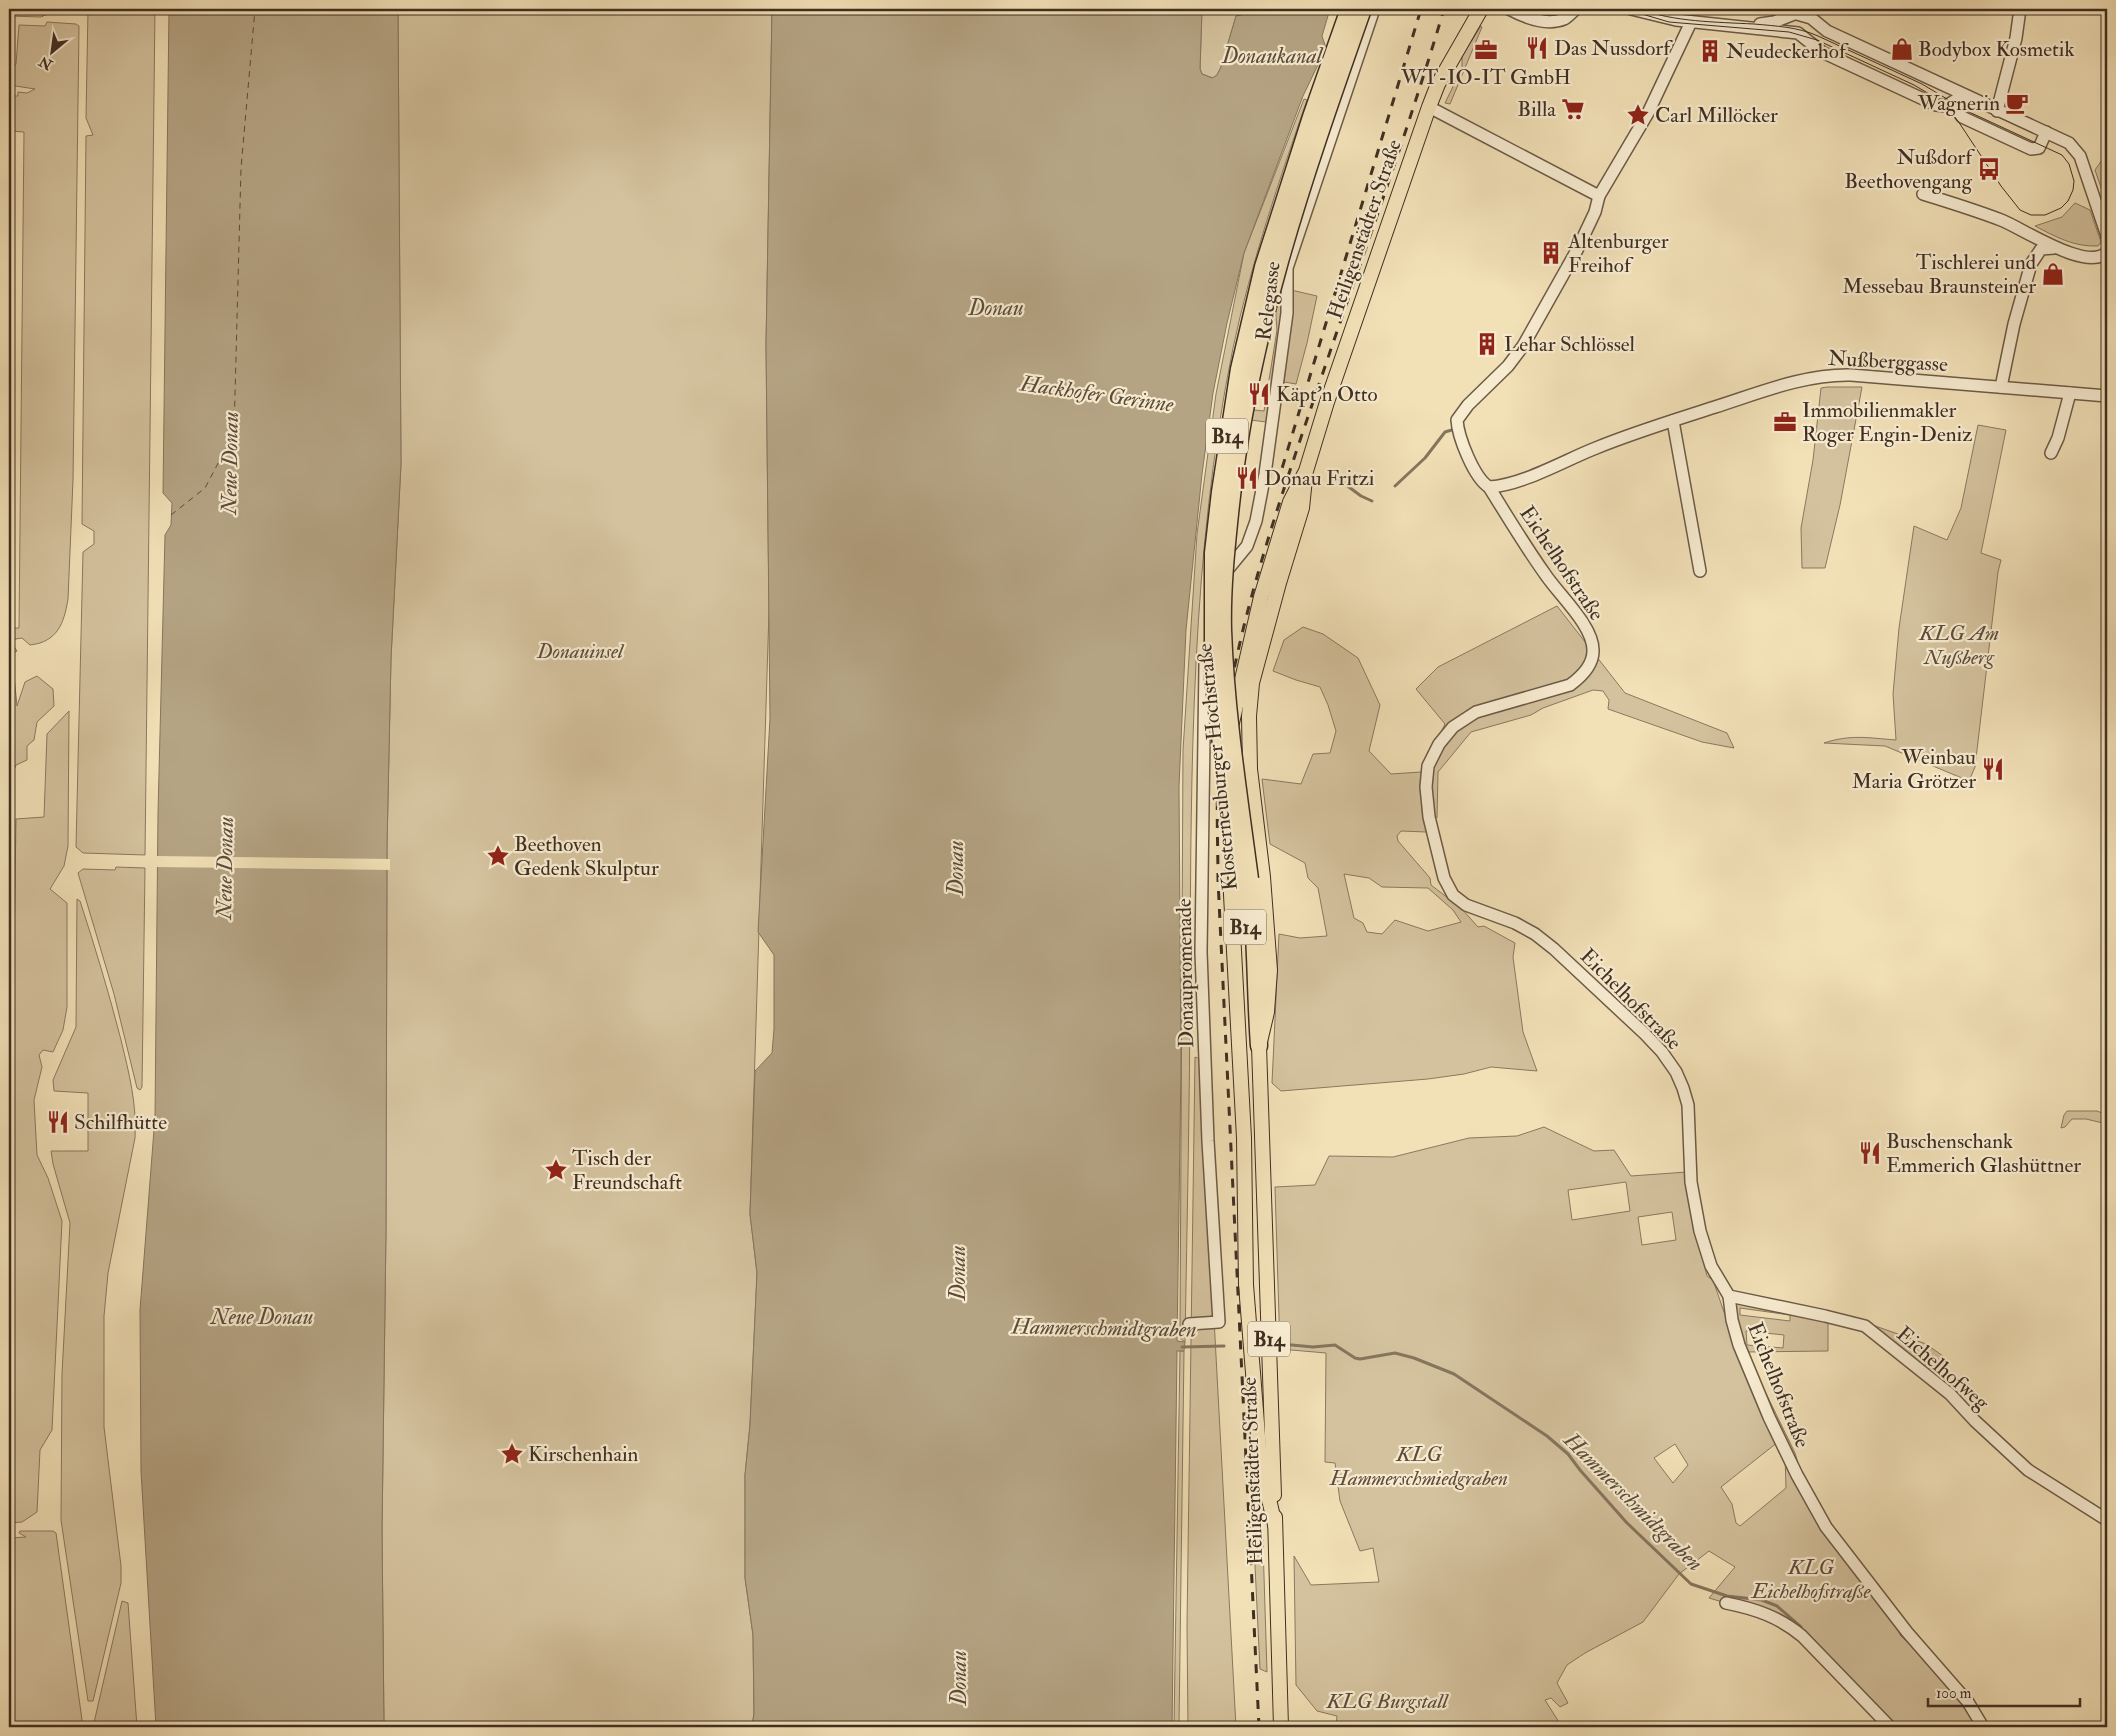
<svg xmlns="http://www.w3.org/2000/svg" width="2116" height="1736" viewBox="0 0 2116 1736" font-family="'IM FELL Double Pica',serif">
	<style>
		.green { fill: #d4c29e; stroke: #8a7860; fill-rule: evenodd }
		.water { fill: #b5a484; stroke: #86755d }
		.pier { fill: #f2e0b7 }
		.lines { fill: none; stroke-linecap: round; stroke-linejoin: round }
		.stream { stroke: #86755d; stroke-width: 3 }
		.ferry { stroke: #5c4c3a; stroke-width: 1; stroke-dasharray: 6 5; stroke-linecap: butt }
		.minor-casing { stroke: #6c5b47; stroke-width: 14 }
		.major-casing { stroke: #3f2f22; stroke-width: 16 }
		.highway-casing { stroke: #3f2f22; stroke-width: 19 }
		.minor { stroke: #f7ebd0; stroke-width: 11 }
		.major { stroke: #f2e0b7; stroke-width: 14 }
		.highway { stroke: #f2e0b7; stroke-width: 16 }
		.tram { stroke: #3f2f22; stroke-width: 1 }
		.rail { stroke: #3f2f22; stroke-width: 3; stroke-dasharray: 9 9; stroke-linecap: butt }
		.highway-bridge-casing { stroke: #3f2f22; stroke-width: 19; stroke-linecap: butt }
		.highway-bridge { stroke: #f2e0b7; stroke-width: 16 }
		.labels { text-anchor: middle; stroke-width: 4.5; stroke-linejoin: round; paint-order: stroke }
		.shield { fill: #f7ebd0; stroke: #766756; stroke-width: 1 }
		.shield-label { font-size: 20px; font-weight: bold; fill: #3f2f22 }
		.poi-label { font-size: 21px; fill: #3f2f22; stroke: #f7ebd0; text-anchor: start }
		.street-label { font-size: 21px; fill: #3f2f22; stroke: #f7ebd0 }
		.park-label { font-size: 21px; font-style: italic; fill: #5d4c3b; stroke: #f7ebd0 }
		.water-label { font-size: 22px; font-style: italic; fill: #5c4c3a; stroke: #f7ebd0 }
	</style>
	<rect width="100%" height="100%" fill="#f2e0b7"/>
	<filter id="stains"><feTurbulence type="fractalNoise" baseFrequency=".004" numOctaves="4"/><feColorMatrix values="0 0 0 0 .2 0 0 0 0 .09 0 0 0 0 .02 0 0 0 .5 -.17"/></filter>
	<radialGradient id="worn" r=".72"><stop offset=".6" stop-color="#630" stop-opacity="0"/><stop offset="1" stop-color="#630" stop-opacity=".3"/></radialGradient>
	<g class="green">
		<polygon points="9,9 59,9 41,17 9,16"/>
		<polygon points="88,9 155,9 145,855 83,853 76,847 83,552 94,544 94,531 82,524 86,136 93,135 86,118"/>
		<polygon points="398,9 772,9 766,345 769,611 750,1214 757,1273 750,1425 745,1475 745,1578 753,1635 754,1713 752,1727 384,1727 382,1531 386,1230 387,846 391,658 401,464"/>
		<polygon points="1202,9 1248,9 1245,13 1236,16 1221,67 1217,75 1213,78 1202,74 1200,69"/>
		<path d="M47 22 76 24 79 26 73 480 68 599C64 624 57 642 30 645L22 638 10 640 17 651 11 655 9 654V628H19L24 132 9 131V96H18V92L27 93 35 89 9 85V68L16 64 19 25 45 26Z"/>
		<polygon points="1481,26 1482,27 1450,104 1445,103 1462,68 1462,56"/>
		<path d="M1304 99 1307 100C1279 181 1251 263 1233 348 1191 554 1191 766 1190 976 1190 1098 1187 1220 1185 1342L1180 1338 1183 750 1197 534 1216 394 1244 253Z"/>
		<polygon points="2107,153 2107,205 2095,170"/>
		<path d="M2075 203 2090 210 2101 242 2098 246C2074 247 2056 237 2035 226L2062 217Z"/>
		<polygon points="1291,290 1317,296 1307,343 1296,384 1284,382 1291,318"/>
		<polygon points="1275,303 1280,305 1283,313 1273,388 1266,422 1251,420 1254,410 1264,411 1277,330"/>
		<polygon points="1827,387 1862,387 1840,505 1825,568 1802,568 1801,528 1813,460 1821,388"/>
		<path d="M1978 425 2006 430 1981 553 2001 560 1998 572 1975 767 1969 781 1885 746 1824 743C1851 734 1869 738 1896 740L1893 694 1899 628 1914 526 1947 540 1961 508Z"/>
		<path d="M1557 606 1625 693 1727 733 1734 748 1702 742 1608 709 1609 700 1603 691 1593 690 1543 708 1531 715 1471 732 1438 772 1437 818 1426 810V832L1401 831 1397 836 1398 841 1430 878 1431 885 1461 908 1478 927 1484 926 1515 943 1513 957 1523 1032 1537 1071 1491 1067 1464 1074 1428 1079 1281 1091 1272 1083 1279 934 1300 938 1327 936 1318 888 1308 878 1305 863 1270 844 1262 779 1301 784 1313 754 1330 753 1336 731 1328 705 1320 687 1296 680 1273 671 1284 640 1303 627 1323 634 1358 658 1380 705 1369 751 1391 774 1421 772 1445 724 1416 689 1438 667ZM1344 874 1369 878 1382 887 1428 888 1453 910 1461 922 1428 931 1395 920 1382 934 1367 932 1363 923 1354 918Z"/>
		<polygon points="9,674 14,676 17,706 25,682 37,676 53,689 54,706 37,722 34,740 27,746 27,760 16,765 9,783"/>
		<polygon points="69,711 68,846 64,866 50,889 67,903 67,1007 63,1030 53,1052 43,1050 39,1055 42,1067 34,1100 37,1155 48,1178 62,1221 52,1430 40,1450 37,1512 22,1522 9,1523 9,1288 16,819 44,817 47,734"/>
		<polygon points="116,867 145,868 142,1087 140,1090 137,1088 114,994 78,873 83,869 115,870"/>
		<path d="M77 899 80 901C95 947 109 993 121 1040 129 1073 137 1104 135 1138L108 1273 104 1316V1427L121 1566V1583L93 1701H88L61 1520 62 1374 70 1223 53 1164 51 1151H88V1093L54 1091 53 1080 76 1027Z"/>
		<polygon points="1195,1057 1200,1059 1236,1727 1188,1727 1187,1625"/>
		<polygon points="2067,1111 2097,1111 2107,1115 2107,1124 2086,1119 2072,1119 2065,1127 2061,1128 2064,1115"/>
		<path d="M1544 1127 1594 1151 1614 1150 1631 1176 1687 1172 1691 1209 1707 1276 1713 1280 1736 1347 1759 1379 1795 1453 1810 1503 1897 1627 1900 1635 1913 1648H1916L1952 1687 1980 1727H1890L1802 1636 1726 1603 1709 1598 1735 1567 1709 1551 1679 1574 1643 1622 1585 1653 1567 1665 1557 1683 1568 1703 1560 1707 1551 1698 1545 1700 1562 1727H1336L1337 1716 1317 1711 1296 1685 1294 1556 1311 1585 1379 1582 1373 1548 1360 1551 1340 1501 1335 1463 1325 1462 1326 1353 1280 1349 1275 1187 1315 1185 1329 1156 1393 1157 1469 1138 1517 1136ZM1626 1182 1630 1211 1572 1220 1568 1190ZM1672 1212 1676 1240 1642 1245 1638 1217ZM1778 1442 1785 1455 1786 1488 1740 1526 1736 1523 1732 1504 1721 1487ZM1675 1444 1688 1465 1673 1483 1654 1458Z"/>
		<path d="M1740 1302 1828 1319V1351L1747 1352 1740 1336 1735 1305ZM1740 1308 1790 1315V1321L1740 1315ZM1746 1331 1784 1335 1783 1348 1747 1345Z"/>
		<polygon points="1864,1322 1926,1344 1943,1356 1938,1380"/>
		<polygon points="1180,1351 1184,1351 1179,1725 1179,1727 1174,1727"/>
		<polygon points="1249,1442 1253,1442 1262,1512 1267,1672 1260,1669"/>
		<polygon points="20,1531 53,1531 56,1533 83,1727 9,1727 9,1538 26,1537 19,1533"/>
		<polygon points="122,1601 128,1603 137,1727 93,1727"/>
	</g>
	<g class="water">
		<polygon points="169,9 398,9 401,464 391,658 387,846 386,1230 382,1531 384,1727 156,1727 141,1471 140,1310 155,1117 158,813 165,535 171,525 172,503 163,493"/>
		<polygon points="772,9 1202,9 1200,69 1202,74 1212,78 1217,75 1221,67 1236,16 1242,15 1248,9 1330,9 1322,36 1326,48 1303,96 1244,253 1227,323 1213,393 1202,474 1186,630 1179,786 1181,1068 1177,1341 1185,1342 1184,1351 1177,1351 1172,1727 752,1727 754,1713 753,1635 745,1578 745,1475 750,1425 757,1273 750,1214 755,1071 772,1053 774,1029 774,955 758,932 770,718 766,345"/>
	</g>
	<polygon class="pier" points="155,856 390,859 390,870 155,867"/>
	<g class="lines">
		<g class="stream">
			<polyline points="1334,476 1361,496 1372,501"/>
			<polyline points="1395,486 1425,458 1445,432 1455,429"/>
			<polyline points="1281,1344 1313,1347 1335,1345 1355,1358 1360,1359 1395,1353 1414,1358 1454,1374 1547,1436 1568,1454 1580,1470 1627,1523 1691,1584 1727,1596 1762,1600 1777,1606 1801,1627"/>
			<polyline points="1182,1347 1224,1346"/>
		</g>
		<polyline class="ferry" points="171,515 205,488 234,433 241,168 255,9"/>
		<defs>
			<g id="minor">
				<path d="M1509 9C1524 17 1547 26 1564 19 1568 17 1572 12 1576 9"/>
				<polyline points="1631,9 1676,20 1798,33 1822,52 1936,105 1946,106 1964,95"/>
				<polyline points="1797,14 1811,18 1827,31 2069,143 2080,156 2107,236"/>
				<path d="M1691 22 1648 113 1599 196 1595 212 1577 250 1523 346 1508 366 1468 405 1457 420C1458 437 1474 478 1489 487 1507 516 1525 546 1545 574 1558 594 1594 626 1593 651 1593 665 1581 677 1570 685L1476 712 1453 727 1439 744 1428 766 1426 787 1429 817 1444 878 1453 895 1466 905 1515 923 1535 934 1554 949 1645 1034 1662 1052 1676 1072 1683 1088 1688 1105 1691 1182 1700 1231 1711 1266 1729 1296 1732 1320 1739 1345 1769 1417 1797 1475 1826 1527 1907 1632 1968 1702 1983 1727"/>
				<polyline points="1760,24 1774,22 1802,11"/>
				<polyline points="1952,103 1962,117 2031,149 2039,148 2046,132"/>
				<polyline points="1429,107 1599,196"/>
				<polyline points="1997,111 2016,38 2020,9"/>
				<path d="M1923 194C1949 202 1975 210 2001 220 2022 228 2088 273 2107 252"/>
				<polyline points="2001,387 2014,324 2031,264 2041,249 2054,248"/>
				<polyline points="1673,421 1700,571"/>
				<polyline points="2051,453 2058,438 2070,393"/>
				<path d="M1489 487C1523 485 1565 460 1596 448 1635 432 1675 420 1715 407 1759 393 1804 374 1851 375L2107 396"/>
				<polyline points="1224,574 1247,546 1256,521 1265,474 1287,313 1287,268 1374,9"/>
				<polyline points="1729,1296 1825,1316 1865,1326 1950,1394 1975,1421 2028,1470 2107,1520"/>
				<polyline points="1189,1324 1219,1322 1208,1141 1201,952 1205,664"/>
				<path d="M1726 1603C1756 1609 1779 1617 1802 1636L1890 1727"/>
			</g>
			<g id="major">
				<polyline points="1232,723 1261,597 1290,502 1306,471 1327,402 1429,107 1438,84 1481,9"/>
				<polyline points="1230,876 1244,1138 1246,1285 1260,1461 1275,1525"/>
				<polyline points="1274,1495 1259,1046 1267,1012 1270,970 1263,877 1250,769 1249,716 1252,683 1279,583 1302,508 1305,479"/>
				<polyline points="1275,1517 1281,1727"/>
			</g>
			<g id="highway">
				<path d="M1250 879C1256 934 1255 990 1259 1046"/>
				<polyline points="1237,880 1245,930"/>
			</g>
		</defs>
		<use href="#minor" class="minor-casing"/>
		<use href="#major" class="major-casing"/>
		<use href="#highway" class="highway-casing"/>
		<use href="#minor" class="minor"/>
		<use href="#major" class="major"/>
		<use href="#highway" class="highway"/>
		<path class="tram" d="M1625 9 1669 22 1789 32 1817 40 1914 85 1941 101 1958 121 2001 186 2020 210 2031 215H2045L2061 208 2068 201 2073 190 2074 181 2069 164 2062 155 1967 111 1922 84 1818 36C1798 27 1776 26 1754 24 1715 22 1675 22 1639 9"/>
		<g class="rail">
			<polyline points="1277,485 1421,9"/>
			<path d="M1259 1727 1218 880C1218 836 1215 789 1221 744 1237 626 1275 514 1313 402 1357 271 1405 141 1444 9"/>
		</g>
		<defs>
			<g id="highway-bridge">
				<path d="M1250 879C1239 796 1226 713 1223 630 1222 591 1226 552 1230 514 1248 335 1304 177 1363 9"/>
				<polyline points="1237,880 1213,677 1213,553 1220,492 1239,369 1263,267 1311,117 1349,9"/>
			</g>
		</defs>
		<use href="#highway-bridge" class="highway-bridge-casing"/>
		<use href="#highway-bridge" class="highway-bridge"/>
	</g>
	<defs>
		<symbol id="restaurant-bare" viewBox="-9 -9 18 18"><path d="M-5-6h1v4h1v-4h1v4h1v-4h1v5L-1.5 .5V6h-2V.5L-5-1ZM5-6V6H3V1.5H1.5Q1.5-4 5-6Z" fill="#8f2418" stroke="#f7ebd0" stroke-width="2.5" paint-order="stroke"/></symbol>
		<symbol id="shop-bare" viewBox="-9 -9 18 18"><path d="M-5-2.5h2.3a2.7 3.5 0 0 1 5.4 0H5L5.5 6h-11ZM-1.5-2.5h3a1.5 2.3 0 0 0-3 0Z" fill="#8f2418" stroke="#f7ebd0" stroke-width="2.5" paint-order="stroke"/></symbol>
		<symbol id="office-bare" viewBox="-9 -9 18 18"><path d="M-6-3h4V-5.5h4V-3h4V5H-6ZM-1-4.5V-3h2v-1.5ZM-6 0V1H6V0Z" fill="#8f2418" stroke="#f7ebd0" stroke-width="2.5" paint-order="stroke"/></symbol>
		<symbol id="building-bare" viewBox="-9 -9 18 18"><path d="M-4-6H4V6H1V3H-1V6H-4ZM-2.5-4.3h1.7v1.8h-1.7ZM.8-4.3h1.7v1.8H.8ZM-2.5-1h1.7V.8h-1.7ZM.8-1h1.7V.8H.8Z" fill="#8f2418" stroke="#f7ebd0" stroke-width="2.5" paint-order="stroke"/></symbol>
		<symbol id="cafe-bare" viewBox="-9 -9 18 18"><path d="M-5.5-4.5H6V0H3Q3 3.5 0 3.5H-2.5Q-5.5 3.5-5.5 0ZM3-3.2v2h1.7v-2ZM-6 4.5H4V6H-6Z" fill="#8f2418" stroke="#f7ebd0" stroke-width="2.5" paint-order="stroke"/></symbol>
		<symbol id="supermarket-bare" viewBox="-9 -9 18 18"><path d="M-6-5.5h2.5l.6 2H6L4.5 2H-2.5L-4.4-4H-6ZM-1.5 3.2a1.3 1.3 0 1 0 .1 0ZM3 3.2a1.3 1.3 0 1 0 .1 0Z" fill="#8f2418" stroke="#f7ebd0" stroke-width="2.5" paint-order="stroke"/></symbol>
		<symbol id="sight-bare" viewBox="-9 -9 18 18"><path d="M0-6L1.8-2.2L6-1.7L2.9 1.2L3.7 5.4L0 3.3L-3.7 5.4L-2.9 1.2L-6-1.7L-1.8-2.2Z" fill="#8f2418" stroke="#f7ebd0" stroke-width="2.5" paint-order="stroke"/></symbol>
		<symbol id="bus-bare" viewBox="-9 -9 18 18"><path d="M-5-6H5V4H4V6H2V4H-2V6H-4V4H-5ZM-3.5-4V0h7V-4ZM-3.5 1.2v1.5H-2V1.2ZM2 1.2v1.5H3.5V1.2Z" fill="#8f2418" stroke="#f7ebd0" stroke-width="2.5" paint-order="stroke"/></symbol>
	</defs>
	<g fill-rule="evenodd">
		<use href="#restaurant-bare" x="1521" y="32" width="32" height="32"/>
		<use href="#shop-bare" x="1886" y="33" width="32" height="32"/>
		<use href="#office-bare" x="1470" y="34" width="32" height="32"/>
		<use href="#building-bare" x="1694" y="35" width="32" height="32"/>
		<use href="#cafe-bare" x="2001" y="87" width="32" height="32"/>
		<use href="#supermarket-bare" x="1557" y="93" width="32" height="32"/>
		<use href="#sight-bare" x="1622" y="99" width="32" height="32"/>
		<use href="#bus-bare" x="1973" y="153" width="32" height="32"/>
		<use href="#building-bare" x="1535" y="237" width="32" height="32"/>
		<use href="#shop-bare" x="2037" y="258" width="32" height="32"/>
		<use href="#building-bare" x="1471" y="328" width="32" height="32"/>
		<use href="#restaurant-bare" x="1243" y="378" width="32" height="32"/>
		<use href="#office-bare" x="1769" y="406" width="32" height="32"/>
		<use href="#restaurant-bare" x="1231" y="462" width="32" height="32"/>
		<use href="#restaurant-bare" x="1977" y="753" width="32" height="32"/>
		<use href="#sight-bare" x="482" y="840" width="32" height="32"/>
		<use href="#restaurant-bare" x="42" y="1106" width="32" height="32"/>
		<use href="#restaurant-bare" x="1854" y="1137" width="32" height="32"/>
		<use href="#sight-bare" x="540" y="1154" width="32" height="32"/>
		<use href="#sight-bare" x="496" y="1438" width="32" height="32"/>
	</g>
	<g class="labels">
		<g class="shield">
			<rect x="1206" y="418.5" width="42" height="35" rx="4"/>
			<rect x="1224" y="909.5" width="42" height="35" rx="4"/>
			<rect x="1248" y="1321.5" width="42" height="35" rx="4"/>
		</g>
		<g class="shield-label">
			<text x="1227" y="443">B14</text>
			<text x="1245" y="934">B14</text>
			<text x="1269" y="1346">B14</text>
		</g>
		<g class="poi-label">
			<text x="1554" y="55">Das Nussdorf</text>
			<text x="1918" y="56">Bodybox Kosmetik</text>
			<text x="1726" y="58">Neudeckerhof</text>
			<text x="1486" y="84" text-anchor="middle">WT-IO-IT GmbH</text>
			<text x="2000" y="110" text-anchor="end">Wagnerin</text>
			<text x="1556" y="116" text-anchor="end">Billa</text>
			<text x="1655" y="122">Carl Millöcker</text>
			<text x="1972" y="164" text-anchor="end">Nußdorf<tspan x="1972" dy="24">Beethovengang</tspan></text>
			<text x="1568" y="248">Altenburger<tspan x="1568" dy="24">Freihof</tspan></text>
			<text x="2036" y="269" text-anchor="end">Tischlerei und<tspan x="2036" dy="24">Messebau Braunsteiner</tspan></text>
			<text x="1504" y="351">Lehar Schlössel</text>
			<text x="1276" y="401">Käpt'n Otto</text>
			<text x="1802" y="417">Immobilienmakler<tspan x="1802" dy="24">Roger Engin-Deniz</tspan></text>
			<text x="1264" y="485">Donau Fritzi</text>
			<text x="1976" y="764" text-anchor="end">Weinbau<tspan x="1976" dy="24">Maria Grötzer</tspan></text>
			<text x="514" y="851">Beethoven<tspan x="514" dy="24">Gedenk Skulptur</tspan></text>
			<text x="74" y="1129">Schilfhütte</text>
			<text x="1886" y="1148">Buschenschank<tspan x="1886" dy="24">Emmerich Glashüttner</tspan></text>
			<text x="572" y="1165">Tisch der<tspan x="572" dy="24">Freundschaft</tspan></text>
			<text x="528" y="1461">Kirschenhain</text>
		</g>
		<g class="street-label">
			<text transform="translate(1364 229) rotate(-71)" y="7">Heiligenstädter Straße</text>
			<text transform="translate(1268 301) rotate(-83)" y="7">Relegasse</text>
			<text transform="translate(1888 361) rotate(3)" y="7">Nußberggasse</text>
			<text transform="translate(1562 563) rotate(56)" y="7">Eichelhofstraße</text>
			<text transform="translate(1217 767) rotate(-96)" y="7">Klosterneuburger Hochstraße</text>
			<text transform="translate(1185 973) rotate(-91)" y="7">Donaupromenade</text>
			<text transform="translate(1631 999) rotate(45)" y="7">Eichelhofstraße</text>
			<text transform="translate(1943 1368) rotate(41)" y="7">Eichelhofweg</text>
			<text transform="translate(1779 1385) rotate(68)" y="7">Eichelhofstraße</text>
			<text transform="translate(1252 1471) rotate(-92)" y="7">Heiligenstädter Straße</text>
		</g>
		<g class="park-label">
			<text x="1959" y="640">KLG Am<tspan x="1959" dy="24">Nußberg</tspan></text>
			<text x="580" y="658">Donauinsel</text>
			<text x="1419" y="1461">KLG<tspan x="1419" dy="24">Hammerschmiedgraben</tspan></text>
			<text x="1811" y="1574">KLG<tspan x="1811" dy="24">Eichelhofstraße</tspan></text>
			<text x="1387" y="1708">KLG Burgstall</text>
		</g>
		<g class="water-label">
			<text x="1272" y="63">Donaukanal</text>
			<text x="996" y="315">Donau</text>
			<text transform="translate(1097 393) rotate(8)" y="8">Hackhofer Gerinne</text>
			<text transform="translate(229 463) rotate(-89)" y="8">Neue Donau</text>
			<text transform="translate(224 868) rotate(-89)" y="8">Neue Donau</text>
			<text transform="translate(955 868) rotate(-90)" y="8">Donau</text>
			<text transform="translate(957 1273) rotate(-90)" y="8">Donau</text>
			<text x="262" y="1324">Neue Donau</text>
			<text transform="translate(1104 1327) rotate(1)" y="8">Hammerschmidtgraben</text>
			<text transform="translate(1634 1501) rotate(45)" y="8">Hammerschmidtgraben</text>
			<text transform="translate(958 1678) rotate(-90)" y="8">Donau</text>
		</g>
	</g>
	<rect width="2116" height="1736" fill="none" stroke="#f2e0b7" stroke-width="30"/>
	<rect x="10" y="10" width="2096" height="1716" fill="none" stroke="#3f2f22" stroke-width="2.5"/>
	<rect x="15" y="15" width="2086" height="1706" fill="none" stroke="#3f2f22"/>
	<g transform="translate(52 52) rotate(209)" stroke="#f7ebd0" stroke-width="4" paint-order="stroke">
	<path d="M0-4L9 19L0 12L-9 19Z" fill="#3f2f22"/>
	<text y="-8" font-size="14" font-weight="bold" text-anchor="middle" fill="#3f2f22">N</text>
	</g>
	<path d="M1928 1698v8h152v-8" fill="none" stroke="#3f2f22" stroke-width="2.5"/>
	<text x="1936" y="1698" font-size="15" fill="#3f2f22" stroke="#f7ebd0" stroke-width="4" paint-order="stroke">100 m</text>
	<rect width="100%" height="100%" filter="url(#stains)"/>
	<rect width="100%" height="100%" fill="url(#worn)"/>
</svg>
